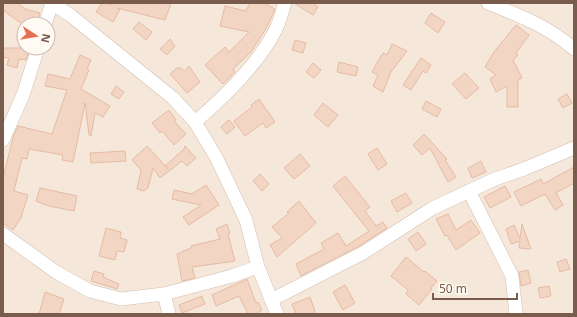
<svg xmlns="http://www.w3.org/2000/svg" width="577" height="317" viewBox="0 0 577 317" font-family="'Noto Sans',sans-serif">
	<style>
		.residential { fill: #f5e8da; fill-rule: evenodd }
		.building { fill: #f3d5c3; stroke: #e6bba3 }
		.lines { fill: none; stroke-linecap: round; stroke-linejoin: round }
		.minor-casing { stroke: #d1beb0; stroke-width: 14 }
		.minor { stroke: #fff; stroke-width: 13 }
	</style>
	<rect width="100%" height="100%" fill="#fdf6ec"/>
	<path class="residential" d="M3 3H574V314H3ZM24 24H48V48H24Z"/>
	<g class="building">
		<polygon points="3,3 17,3 25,9 40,13 37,24 22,24 3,10"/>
		<polygon points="102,3 108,3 111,5 112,3 171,3 165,20 117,8 120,9 113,22 96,12"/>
		<polygon points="250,3 264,3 275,9 267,27 251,52 233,69 235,72 223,84 205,65 225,47 229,52 249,32 220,26 225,6 246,11"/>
		<polygon points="294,3 312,3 318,7 313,15"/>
		<polygon points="431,13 445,22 438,33 425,23"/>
		<polygon points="139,22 152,32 146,40 133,29"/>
		<polygon points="516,25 529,35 516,53 518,55 513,60 522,78 518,80 518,107 507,107 507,86 496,92 490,79 496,75 485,67 494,52"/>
		<polygon points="170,39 175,46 167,55 160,49"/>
		<polygon points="295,40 306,43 303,53 292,50"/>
		<polygon points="392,44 407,51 391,72 383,92 373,86 378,75 372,72 378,61 383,53 387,55"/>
		<polygon points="3,48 30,48 26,60 19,59 17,68 7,65 9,58 3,57"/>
		<polygon points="80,55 91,60 87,69 89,70 81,89 110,106 103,117 95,113 91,136 89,135 85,103 73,162 62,160 63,155 29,149 27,159 22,158 14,191 28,195 21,218 13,230 3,223 3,178 14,134 18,126 52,134 67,90 45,86 48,74 70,79"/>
		<polygon points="421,58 431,65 426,73 423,71 411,90 403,85"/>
		<polygon points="339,62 358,67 356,76 337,72"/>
		<polygon points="313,63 321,70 314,78 306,72"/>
		<polygon points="189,66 200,82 187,93 170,74 177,68 181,68 184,71"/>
		<polygon points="465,73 479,88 466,99 452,84"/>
		<polygon points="116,86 124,92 119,99 111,94"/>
		<polygon points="567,94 572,103 563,108 558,99"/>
		<polygon points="259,99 275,122 266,128 263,123 245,136 234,121 252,107 251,105"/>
		<polygon points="426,101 441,109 437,117 422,109"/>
		<polygon points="323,103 338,115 328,127 314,115"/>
		<polygon points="169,110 176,120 174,121 186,134 174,145 162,131 160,133 152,123"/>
		<polygon points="229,120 235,127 227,134 221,127"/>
		<polygon points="424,134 447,159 445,160 456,177 448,182 430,148 422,155 413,145"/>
		<polygon points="147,146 168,169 165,166 184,149 185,146 196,158 187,166 182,161 160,178 153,168 148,188 144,191 137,189 141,170 132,160"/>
		<polygon points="377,148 387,164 378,170 368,154"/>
		<polygon points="125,151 126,161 91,163 90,153"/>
		<polygon points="300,154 310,166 294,179 284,168"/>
		<polygon points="481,161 486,172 472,178 468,168"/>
		<polygon points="574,167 574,183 556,193 563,205 555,210 545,194 521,206 514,192 541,179 543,184"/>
		<polygon points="260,174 269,184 262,191 253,181"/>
		<polygon points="345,176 370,207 365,211 376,226 383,222 387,228 359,246 301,276 296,264 324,249 321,243 338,233 346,246 369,231 333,186"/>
		<polygon points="206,185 219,205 189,225 183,217 201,205 172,199 174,190 192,194"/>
		<polygon points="505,186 511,197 490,208 484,197"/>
		<polygon points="40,188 77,196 74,211 49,206 36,201"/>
		<polygon points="406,193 412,203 397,212 391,201"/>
		<polygon points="299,201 316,223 277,257 270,245 282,238 272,227 289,213 287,212"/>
		<polygon points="448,214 456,230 471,220 480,233 456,250 447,235 445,236 436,219"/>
		<polygon points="227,224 230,233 228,234 235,261 192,267 195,278 182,281 177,254 191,248 191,246 220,239 216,229"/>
		<polygon points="522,224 531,249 519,248 520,241 511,244 506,229 514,225 520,239"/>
		<polygon points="106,228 121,232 120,238 127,240 124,252 117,251 115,260 99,256"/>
		<polygon points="418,232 426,244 416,251 408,239"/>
		<polygon points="406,257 424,272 425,271 437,281 431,288 432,289 419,305 406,294 408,290 391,276"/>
		<polygon points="566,259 570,269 560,272 557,262"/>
		<polygon points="528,270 531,283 521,286 519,272"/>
		<polygon points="94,271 104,274 103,277 119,284 117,289 91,281"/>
		<polygon points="247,279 256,303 258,302 262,310 256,314 248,314 239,296 216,306 212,295"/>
		<polygon points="345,285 355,303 343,310 333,292"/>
		<polygon points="549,286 551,296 540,298 538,288"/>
		<polygon points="45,292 64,299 59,314 39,314"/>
		<polygon points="202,296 205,304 182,313 179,305"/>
		<polygon points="310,297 316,314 296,314 292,304"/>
	</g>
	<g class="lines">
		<defs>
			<g id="minor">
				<polyline points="52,3 70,15 173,98 195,122 216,157 246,220 258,267 277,314"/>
				<path d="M488 3C520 16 548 26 574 49"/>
				<polyline points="45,24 52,3"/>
				<path d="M195 122C223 98 259 63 276 29 280 21 282 12 285 3"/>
				<polyline points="3,140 23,95 38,48"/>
				<polyline points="469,191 512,276 516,314"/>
				<polyline points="3,234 56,272 90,291 121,299 164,294 232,276 258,267"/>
				<polyline points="164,294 169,314"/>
				<polyline points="271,300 363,253 433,208 495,179 524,169 574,148"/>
			</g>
		</defs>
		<use href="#minor" class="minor-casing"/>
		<use href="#minor" class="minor"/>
	</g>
	<rect width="577" height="317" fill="none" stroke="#7a5c4d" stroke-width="8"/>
	<g transform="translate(36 36) rotate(102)"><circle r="19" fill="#fffaf3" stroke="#cabbb1"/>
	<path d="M0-3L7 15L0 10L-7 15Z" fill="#e76f51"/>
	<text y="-6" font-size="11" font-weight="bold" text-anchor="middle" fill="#7a5c4d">N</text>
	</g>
	<path d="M433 293v6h84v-6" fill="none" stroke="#7a5c4d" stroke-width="2"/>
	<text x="439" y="293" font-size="12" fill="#7a5c4d" stroke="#fffaf3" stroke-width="3" paint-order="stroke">50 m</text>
</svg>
